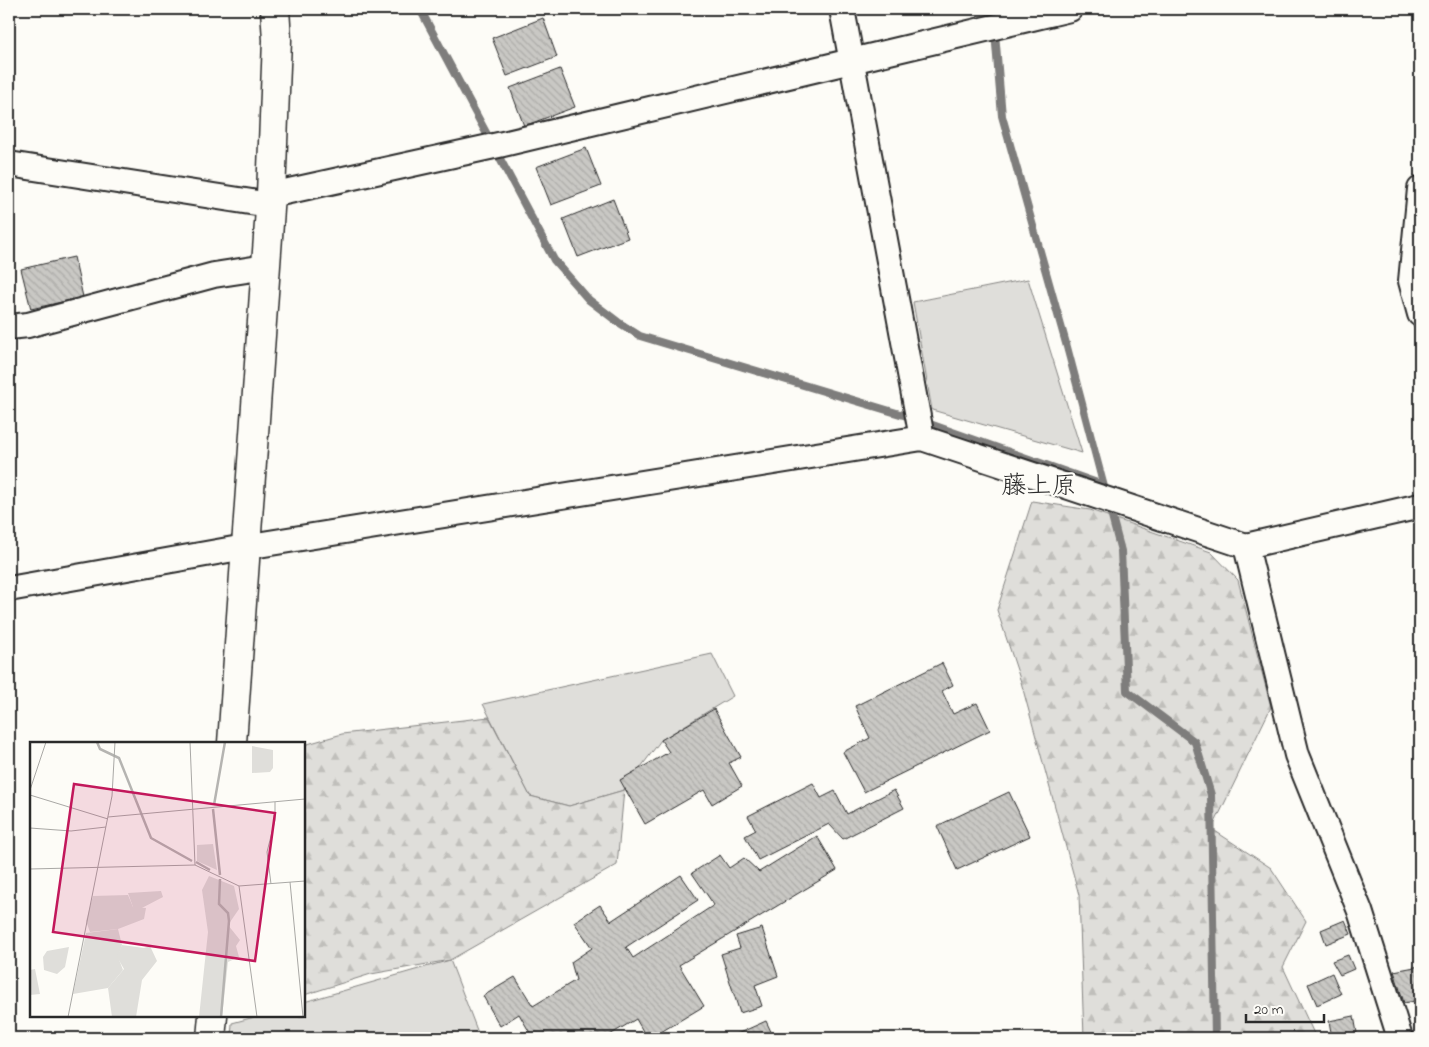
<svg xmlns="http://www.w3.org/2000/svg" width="1429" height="1047" viewBox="0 0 1429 1047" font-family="'Indie Flower','Klee One',sans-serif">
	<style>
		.green { fill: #dfdeda; stroke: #858482 }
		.forest { fill: url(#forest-firs); stroke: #858482 }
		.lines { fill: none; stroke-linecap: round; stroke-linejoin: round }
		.stream { stroke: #7e7d7b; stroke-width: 8 }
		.building { fill: url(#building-back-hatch); stroke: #2b2b2b }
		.street-casing { stroke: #2b2b2b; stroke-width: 28 }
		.secondary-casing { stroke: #2b2b2b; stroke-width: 31 }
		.street { stroke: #fdfcf7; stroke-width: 24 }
		.secondary { stroke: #fdfcf7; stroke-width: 28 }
		.labels { text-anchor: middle; stroke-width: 4.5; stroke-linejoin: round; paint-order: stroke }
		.quarter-label { font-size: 25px; fill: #2b2b2b; stroke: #fdfcf7 }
		.inset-river { fill: none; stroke: #b5b4b1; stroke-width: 2.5 }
		.inset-road { fill: none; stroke: #a9a8a5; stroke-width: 1 }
		.view { fill: #c2185b; fill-opacity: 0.15; stroke: #c2185b; stroke-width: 2.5 }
		.inset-edge { fill: none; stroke: #2b2b2b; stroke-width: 2.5 }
	</style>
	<defs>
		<pattern id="forest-firs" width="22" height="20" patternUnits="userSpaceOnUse" patternTransform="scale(1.25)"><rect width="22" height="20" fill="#dfdeda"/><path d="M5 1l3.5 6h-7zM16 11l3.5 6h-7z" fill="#c0bfbb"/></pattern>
		<pattern id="building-back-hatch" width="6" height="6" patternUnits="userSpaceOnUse" patternTransform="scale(1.25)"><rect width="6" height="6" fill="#c9c8c4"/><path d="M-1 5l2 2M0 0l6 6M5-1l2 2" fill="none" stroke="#adaca9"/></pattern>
	</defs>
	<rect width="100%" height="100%" fill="#fdfcf7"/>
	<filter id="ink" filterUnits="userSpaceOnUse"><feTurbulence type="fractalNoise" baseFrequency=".02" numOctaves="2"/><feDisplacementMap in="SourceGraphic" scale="10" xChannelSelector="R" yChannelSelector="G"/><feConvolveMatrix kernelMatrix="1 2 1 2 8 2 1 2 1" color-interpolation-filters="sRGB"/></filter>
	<g filter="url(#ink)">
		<g class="green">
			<polygon points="1028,279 1082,453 932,410 913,302"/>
			<polygon points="712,654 733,696 661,740 624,790 569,806 530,796 483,704"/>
			<polygon points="450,960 480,1038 231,1038 232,1023 258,1016 304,1016 304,1002"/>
		</g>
		<g class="forest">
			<polygon points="1032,501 1090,510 1211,552 1238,580 1271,707 1212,829 1271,868 1306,921 1283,967 1316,1038 1084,1038 1079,895 1021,682 997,610"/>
			<polygon points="489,717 530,796 569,806 624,790 617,865 450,960 371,974 304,995 304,745 342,734"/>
		</g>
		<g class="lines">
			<g class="stream">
				<polyline points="420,9 554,260 589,300 618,322 640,336 910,417 1103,485"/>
				<polyline points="993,9 1002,116 1067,347 1121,551 1127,691 1195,742 1211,795 1215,1038"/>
			</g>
		</g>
		<g class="building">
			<polygon points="543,18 557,57 507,76 492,38"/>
			<polygon points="560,69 575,107 524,126 510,88"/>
			<polygon points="586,148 601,186 551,205 536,167"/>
			<polygon points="613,199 628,238 578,257 563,219"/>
			<polygon points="74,257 83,297 31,309 21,269"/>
			<polygon points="942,663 953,685 942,691 953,714 977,703 990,730 864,792 843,752 870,738 855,706"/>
			<polygon points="714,709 741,757 729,763 742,786 712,804 704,790 645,824 620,780 669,752 661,740"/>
			<polygon points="813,783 821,798 835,791 847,814 894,790 904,808 843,839 829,824 758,860 745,836 756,830 748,816"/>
			<polygon points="1009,792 1030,836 957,870 937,826"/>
			<polygon points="817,836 837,870 679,965 704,1006 651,1038 647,1038 636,1019 605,1038 563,1038 561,1035 556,1038 533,1038 519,1014 500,1026 483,996 515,977 533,1006 576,980 571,962 592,948 574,922 600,905 611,921 681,875 698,900 626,947 633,958 714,905 692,873 720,855 729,868 744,858 759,872"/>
			<polygon points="1345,920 1351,934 1326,944 1321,930"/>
			<polygon points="762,928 778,976 755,985 762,1006 740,1013 721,954 740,948 736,936"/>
			<polygon points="1348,955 1354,969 1340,975 1332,961"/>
			<polygon points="1420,966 1420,1000 1404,1003 1394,971"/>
			<polygon points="1332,973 1341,994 1317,1005 1308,984"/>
			<polygon points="1354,1016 1357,1033 1332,1038 1329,1021"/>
			<polygon points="766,1021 774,1038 728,1038"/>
		</g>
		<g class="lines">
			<defs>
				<g id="street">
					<polyline points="842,9 922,438"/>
					<polyline points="9,164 270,205"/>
					<polyline points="1420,189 1411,281 1420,314"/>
					<polyline points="271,195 503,144 1070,9"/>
					<polyline points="9,327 28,325 214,275 266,267"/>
					<polyline points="1246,546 1420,506"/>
					<polyline points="9,589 245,547 922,438 1246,546 1297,755 1360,911 1400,1038"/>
				</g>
				<g id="secondary">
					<polyline points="232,743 271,195 277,40 275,9"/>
					<polyline points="211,1038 213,1016"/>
				</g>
			</defs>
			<use href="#street" class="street-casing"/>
			<use href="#secondary" class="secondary-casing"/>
			<use href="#street" class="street"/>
			<use href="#secondary" class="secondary"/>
		</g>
	</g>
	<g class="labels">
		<g class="quarter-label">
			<text x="1039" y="493">藤上原</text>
		</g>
	</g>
	<g transform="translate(30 742)">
		<rect width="275" height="275" fill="#fdfcf7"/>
		<path d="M183 102 187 128 167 119V103ZM131 149 133 155 108 168 103 165 98 151ZM88 187 92 203 88 215 93 228 78 246 43 252 56 191Z" fill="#dfdeda"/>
		<path d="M222 4 243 8V26L240 30 222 31ZM179 134 204 144 209 167 198 183 210 198 206 204 209 215 198 220 192 275H169L178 190 172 148ZM98 153 103 165 116 166 114 177 88 187 60 190 56 179 63 154ZM92 203 114 206 120 204 127 219 112 238 106 275H82L78 246 94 227 87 215ZM39 205 35 225 27 232 14 228 13 215 17 209ZM5 227 10 252 0 253V228Z" fill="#dfdeda"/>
		<path class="inset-river" d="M67 0 70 7 89 16 121 96 162 119M184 63 195 0M183 67 190 133M166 120 180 128M190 137 189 162 198 171 199 179 191 275"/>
		<path class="inset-road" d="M160 0 165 123M0 48 16 0M0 53 78 77M78 75 275 57M0 86 41 89 76 85M0 127 165 123 209 144 227 275M260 140 273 275M241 142 237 110 245 78V60M209 144 275 139M38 275 82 54 85 0"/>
		<path class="view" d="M44 42 245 71 225 219 23 190Z"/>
		<rect width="275" height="275" class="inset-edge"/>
	</g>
	<rect width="1429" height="1047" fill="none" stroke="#fdfcf7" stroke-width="30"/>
	<rect x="15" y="15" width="1399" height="1017" fill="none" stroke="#2b2b2b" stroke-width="2" filter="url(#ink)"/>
	<path d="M1246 1014v8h78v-8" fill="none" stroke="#2b2b2b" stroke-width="2.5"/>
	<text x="1254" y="1014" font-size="15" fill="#2b2b2b" stroke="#fdfcf7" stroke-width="4" paint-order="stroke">20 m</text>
</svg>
